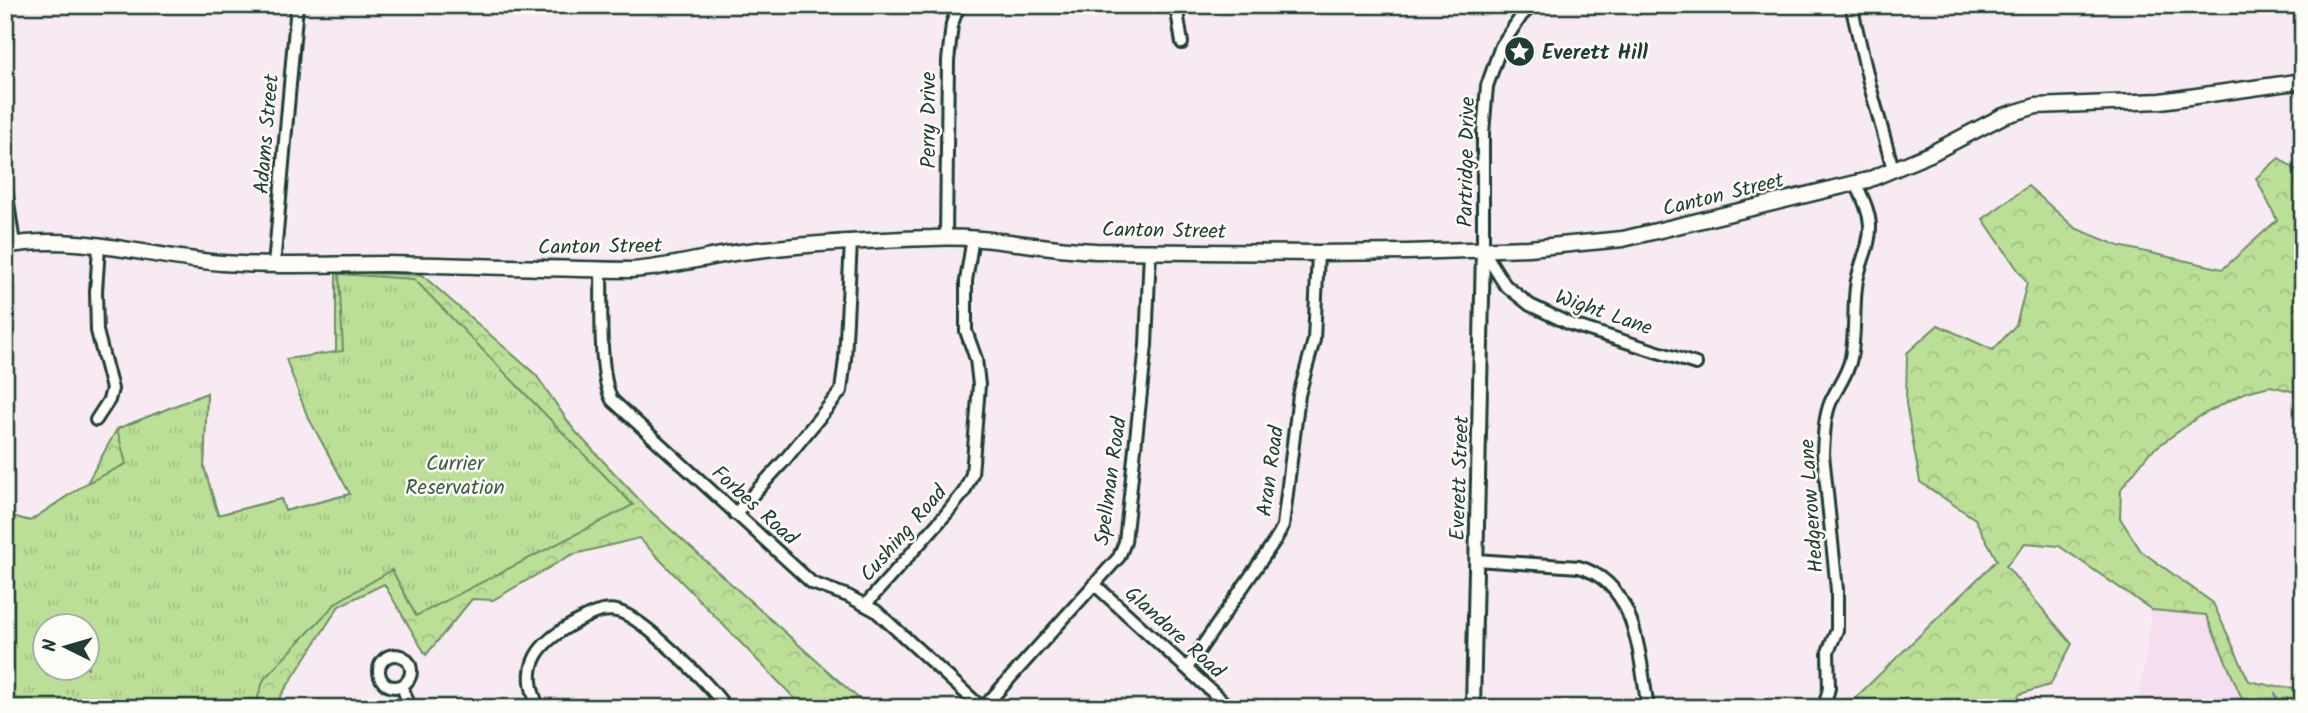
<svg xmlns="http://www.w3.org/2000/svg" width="2308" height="713" viewBox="0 0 2308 713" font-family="Kalam,sans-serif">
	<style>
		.built { fill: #f4deef }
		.forest { fill: url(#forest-crowns); stroke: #6e8e66; stroke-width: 2; fill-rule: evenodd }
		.park { fill: url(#park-tufts); stroke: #6e8e66; stroke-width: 2; fill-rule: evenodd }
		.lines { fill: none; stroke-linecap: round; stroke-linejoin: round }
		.stream { stroke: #5e92a1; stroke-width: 2.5 }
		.minor-casing { stroke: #1f3d34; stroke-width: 16 }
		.tertiary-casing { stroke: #1f3d34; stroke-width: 18 }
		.secondary-casing { stroke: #1f3d34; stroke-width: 19 }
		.minor { stroke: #fdfcf7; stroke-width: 10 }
		.tertiary { stroke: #fdfcf7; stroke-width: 12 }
		.secondary { stroke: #fdfcf7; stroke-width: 14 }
		.labels { text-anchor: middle; stroke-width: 5; stroke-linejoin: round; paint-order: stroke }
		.poi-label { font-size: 21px; font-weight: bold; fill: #1f3d34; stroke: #fdfcf7; text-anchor: start }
		.street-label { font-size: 21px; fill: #1f3d34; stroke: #fdfcf7 }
		.park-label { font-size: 21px; fill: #3e5d48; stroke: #fdfcf7 }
	</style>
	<defs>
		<pattern id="forest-crowns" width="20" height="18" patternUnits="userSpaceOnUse" patternTransform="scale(1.75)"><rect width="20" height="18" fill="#bcdf98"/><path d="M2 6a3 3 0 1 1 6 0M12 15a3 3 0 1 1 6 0" fill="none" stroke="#a1c084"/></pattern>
		<pattern id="park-tufts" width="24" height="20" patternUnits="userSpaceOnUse" patternTransform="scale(1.75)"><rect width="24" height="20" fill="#bcdf98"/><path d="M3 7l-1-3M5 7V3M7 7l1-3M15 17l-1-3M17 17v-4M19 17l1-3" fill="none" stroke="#a1c084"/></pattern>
	</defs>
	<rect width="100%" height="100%" fill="#f8eaf2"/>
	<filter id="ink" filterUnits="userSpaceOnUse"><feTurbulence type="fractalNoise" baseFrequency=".0143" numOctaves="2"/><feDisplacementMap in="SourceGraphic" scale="14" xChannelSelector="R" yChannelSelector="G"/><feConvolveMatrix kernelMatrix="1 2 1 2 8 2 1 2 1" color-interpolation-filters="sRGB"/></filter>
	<g filter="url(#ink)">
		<polygon class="built" points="2152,610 2206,615 2246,708 2138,708"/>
		<g class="forest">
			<polygon points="2279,158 2303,175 2303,376 2296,392 2270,386 2246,392 2200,416 2150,452 2121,489 2120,518 2141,551 2213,603 2249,681 2277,687 2303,688 2303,708 2246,708 2206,615 2152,610 2059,546 2025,543 2006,566 2072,644 2050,685 2020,694 2010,708 1845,708 1997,560 1975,519 1920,482 1906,404 1907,353 1938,325 1993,350 2016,325 2027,283 1983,219 2028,186 2075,228 2119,246 2223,269 2277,220 2256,178"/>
			<path d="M336 272 422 275 536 375 574 430 648 509 869 708H804L639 538 571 555 493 600 472 599 426 655 384 584 339 606 273 708H5V514L30 521 87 483 117 429 207 393 204 467 218 515 281 499 285 511 350 494 336 355ZM46 626H88V668H46Z"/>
		</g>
		<path class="park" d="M339 274 414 279 633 505 416 616 392 570 337 602 264 679 257 700 263 708H5V514L30 521 87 483 126 464 117 429 207 393 204 467 218 515 281 499 285 511 350 494 307 415 286 359 343 351ZM46 626H88V668H46Z"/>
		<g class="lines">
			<polyline class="stream" points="2275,693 2281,708"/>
			<defs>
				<g id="minor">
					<polyline points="1176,5 1182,43"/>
					<polyline points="1533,5 1522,15 1501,46 1487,86 1483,133 1483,250 1505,285 1530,305 1570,324 1696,364"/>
					<polyline points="1851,5 1870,86 1893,169"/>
					<polyline points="5,182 14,244"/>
					<polyline points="946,237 948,61 952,24 959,5"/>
					<polyline points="274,266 297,5"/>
					<path d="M601 270C602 302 598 374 612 400L812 583 848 596 876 611 982 708"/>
					<polyline points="96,420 109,400 112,389 97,331 96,291 99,247"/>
					<polyline points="735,514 784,461 841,391 845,359 851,242"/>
					<path d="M1476 560 1579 567C1638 584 1639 657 1648 708"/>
					<polyline points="1094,584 1230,708"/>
					<polyline points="866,604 947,513 964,492 972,474 979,385 976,359 966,331 966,281 973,237"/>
					<circle cx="395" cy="671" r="16"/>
					<polyline points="1187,668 1276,539 1283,526 1299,395 1314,340 1318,253"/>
					<polyline points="402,686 410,708"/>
					<path d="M539 708C518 665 539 642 576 622 589 615 602 608 617 611 643 617 710 685 726 708"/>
					<polyline points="983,708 1119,557 1125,542 1146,345 1150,251"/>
					<path d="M1824 708 1829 688 1828 652 1837 630V590L1823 454C1824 437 1824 417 1831 401 1837 388 1846 376 1850 362 1856 338 1853 312 1856 287 1858 265 1871 247 1870 225 1869 210 1862 197 1856 184"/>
				</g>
				<polyline id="tertiary" points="1473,708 1483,250"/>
				<path id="secondary" d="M5 246C76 232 151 258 222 263 277 267 331 264 386 264 468 265 549 269 631 270 668 268 704 257 741 252 804 244 868 240 932 238 987 235 1041 249 1096 251L1318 253 1407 252 1529 248 1623 239 1868 180 1930 154 2003 116 2036 106 2161 101 2303 81"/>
			</defs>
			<use href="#minor" class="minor-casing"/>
			<use href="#tertiary" class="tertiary-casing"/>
			<use href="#secondary" class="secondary-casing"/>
			<use href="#minor" class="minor"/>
			<use href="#tertiary" class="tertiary"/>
			<use href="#secondary" class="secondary"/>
		</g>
	</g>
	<defs>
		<symbol id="sight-disc" viewBox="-11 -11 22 22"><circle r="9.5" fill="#1f3d34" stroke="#fdfcf7"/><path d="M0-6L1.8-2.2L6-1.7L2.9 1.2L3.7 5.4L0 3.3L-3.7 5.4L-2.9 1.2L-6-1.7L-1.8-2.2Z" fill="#fff"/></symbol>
	</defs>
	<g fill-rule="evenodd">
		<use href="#sight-disc" x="1502" y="34" width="35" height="35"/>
	</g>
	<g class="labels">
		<g class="poi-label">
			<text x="1542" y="59">Everett Hill</text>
		</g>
		<g class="street-label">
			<text transform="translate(928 120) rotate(-90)" y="7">Perry Drive</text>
			<text transform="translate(266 134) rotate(-85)" y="7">Adams Street</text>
			<text transform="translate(1466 162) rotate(-89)" y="7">Partridge Drive</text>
			<text transform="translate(1723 194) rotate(-14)" y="7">Canton Street</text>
			<text transform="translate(1164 230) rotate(1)" y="7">Canton Street</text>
			<text transform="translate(600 246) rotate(-1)" y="7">Canton Street</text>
			<text transform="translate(1604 312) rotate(19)" y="7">Wight Lane</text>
			<text transform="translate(1270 471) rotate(-82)" y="7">Aran Road</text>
			<text transform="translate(1459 478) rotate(-88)" y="7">Everett Street</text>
			<text transform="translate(1110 481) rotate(-82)" y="7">Spellman Road</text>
			<text transform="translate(755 505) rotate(42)" y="7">Forbes Road</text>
			<text transform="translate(1811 506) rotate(-94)" y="7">Hedgerow Lane</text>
			<text transform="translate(903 533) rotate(-49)" y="7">Cushing Road</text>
			<text transform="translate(1175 632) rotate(42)" y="7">Glandore Road</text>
		</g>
		<g class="park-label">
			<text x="455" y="470">Currier<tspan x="455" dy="24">Reservation</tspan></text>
		</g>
	</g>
	<rect width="2308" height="713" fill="none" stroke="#fdfcf7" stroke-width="28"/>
	<rect x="14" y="14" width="2280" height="685" fill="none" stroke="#1f3d34" stroke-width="2.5" filter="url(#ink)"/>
	<g transform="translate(66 647) rotate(275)"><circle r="33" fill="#fdfcf7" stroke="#a4b0a9" stroke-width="2"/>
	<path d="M0-5L12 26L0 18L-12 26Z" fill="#1f3d34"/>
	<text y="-10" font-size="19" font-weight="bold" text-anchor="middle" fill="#1f3d34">N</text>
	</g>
</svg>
